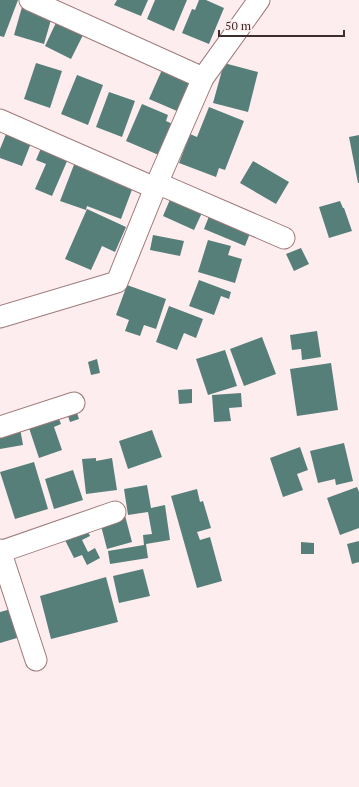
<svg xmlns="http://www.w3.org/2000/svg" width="359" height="787" viewBox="0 0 359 787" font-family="'PT Serif',serif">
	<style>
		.building { fill: #577f79 }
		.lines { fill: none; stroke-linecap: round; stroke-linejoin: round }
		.minor-casing { stroke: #9e7a7b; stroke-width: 23 }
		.minor { stroke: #fff; stroke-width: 21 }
	</style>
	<rect width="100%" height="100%" fill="#feedee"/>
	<g class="building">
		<polygon points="0,0 18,0 4,37 0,36"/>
		<polygon points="24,0 55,6 44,44 14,35"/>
		<polygon points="117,0 148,0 141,16 114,5"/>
		<polygon points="155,0 187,0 174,31 147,19"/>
		<polygon points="199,0 206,0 224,8 209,44 182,33 192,9 195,10"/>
		<polygon points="61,12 88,25 71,59 45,46"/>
		<polygon points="36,63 62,71 50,108 24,99"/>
		<polygon points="165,63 193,76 177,111 149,99"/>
		<polygon points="224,63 258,72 248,112 213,103"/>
		<polygon points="77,75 103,85 88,125 61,114"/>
		<polygon points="109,92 135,101 122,137 96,127"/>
		<polygon points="142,104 168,115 166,121 175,125 161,156 126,141"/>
		<polygon points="209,107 244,121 225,170 219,168 216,177 179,163 190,134 197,137"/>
		<polygon points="10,124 35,133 22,166 0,158 0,149"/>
		<polygon points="359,135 359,183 358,183 349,137"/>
		<polygon points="44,141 71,152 52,196 35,189 46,164 36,160"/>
		<polygon points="77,157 136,179 121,219 87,206 86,210 60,201"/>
		<polygon points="253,161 289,182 276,204 240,183"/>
		<polygon points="174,190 206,204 194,230 163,216"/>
		<polygon points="215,201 256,218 245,246 204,229"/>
		<polygon points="340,201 343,208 344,208 352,231 329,238 319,207"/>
		<polygon points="87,209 126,227 115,252 102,246 91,270 65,259"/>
		<polygon points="153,235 184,241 180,256 150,250"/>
		<polygon points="208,240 231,246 228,255 242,259 235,283 198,272"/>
		<polygon points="301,248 309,264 294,271 286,254"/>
		<polygon points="199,280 231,292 229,299 221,296 214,315 189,306"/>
		<polygon points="127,285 166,299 156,329 144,325 140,336 125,331 129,320 116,315"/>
		<polygon points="169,306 203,319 196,338 184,333 177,350 156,342"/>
		<polygon points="317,331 321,357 302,360 301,349 292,350 290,335"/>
		<polygon points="262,337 276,374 244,386 230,349"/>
		<polygon points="225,350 237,386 208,395 196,359"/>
		<polygon points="97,359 100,373 91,375 88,362"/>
		<polygon points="331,363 338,410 297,416 290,369"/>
		<polygon points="192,389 192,403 179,404 178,390"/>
		<polygon points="241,393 242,407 229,408 231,421 214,422 212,395"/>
		<polygon points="54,406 61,424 54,427 62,450 39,458 25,416"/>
		<polygon points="76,410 79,419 70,422 67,413"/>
		<polygon points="18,417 23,445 0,449 0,420"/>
		<polygon points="152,430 162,457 128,469 119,441"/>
		<polygon points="344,443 353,481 336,485 335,479 318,483 310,451"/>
		<polygon points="300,447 308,470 297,474 303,490 283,497 270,458"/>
		<polygon points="96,458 96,461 112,458 117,490 86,494 82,459"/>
		<polygon points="34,462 48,509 15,519 0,472"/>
		<polygon points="73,470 83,500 54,509 45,479"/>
		<polygon points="147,485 151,508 165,505 170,540 146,544 148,558 110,564 108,551 144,545 143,535 152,534 148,512 128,515 124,489"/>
		<polygon points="357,487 359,492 359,528 340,535 327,498"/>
		<polygon points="197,489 200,502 203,501 211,528 197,532 200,540 210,537 222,581 197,588 171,496"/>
		<polygon points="123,508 132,542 107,549 98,514"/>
		<polygon points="84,523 90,536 82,540 88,552 95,548 100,558 87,565 82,555 74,558 62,534"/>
		<polygon points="359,541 359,562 352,564 347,544"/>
		<polygon points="301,542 314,543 314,554 301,554"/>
		<polygon points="143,569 150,596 119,603 113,576"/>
		<polygon points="106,577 118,622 51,639 40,596"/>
		<polygon points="18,607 27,635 0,643 0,612"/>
	</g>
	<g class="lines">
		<defs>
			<g id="minor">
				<polyline points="30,0 203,78"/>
				<polyline points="0,120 155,188"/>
				<polyline points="157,183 284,238"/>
				<polyline points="0,317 117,282 155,188 203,78 259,0"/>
				<polyline points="0,427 74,403"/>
				<polyline points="0,550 36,660"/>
				<polyline points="0,552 115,512"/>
			</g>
		</defs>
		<use href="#minor" class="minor-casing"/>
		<use href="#minor" class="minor"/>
	</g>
	<path d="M219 30v6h125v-6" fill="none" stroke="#3d2d2e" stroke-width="2"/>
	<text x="225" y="30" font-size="12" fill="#3d2d2e" stroke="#feedee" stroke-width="3" paint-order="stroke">50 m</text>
</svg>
